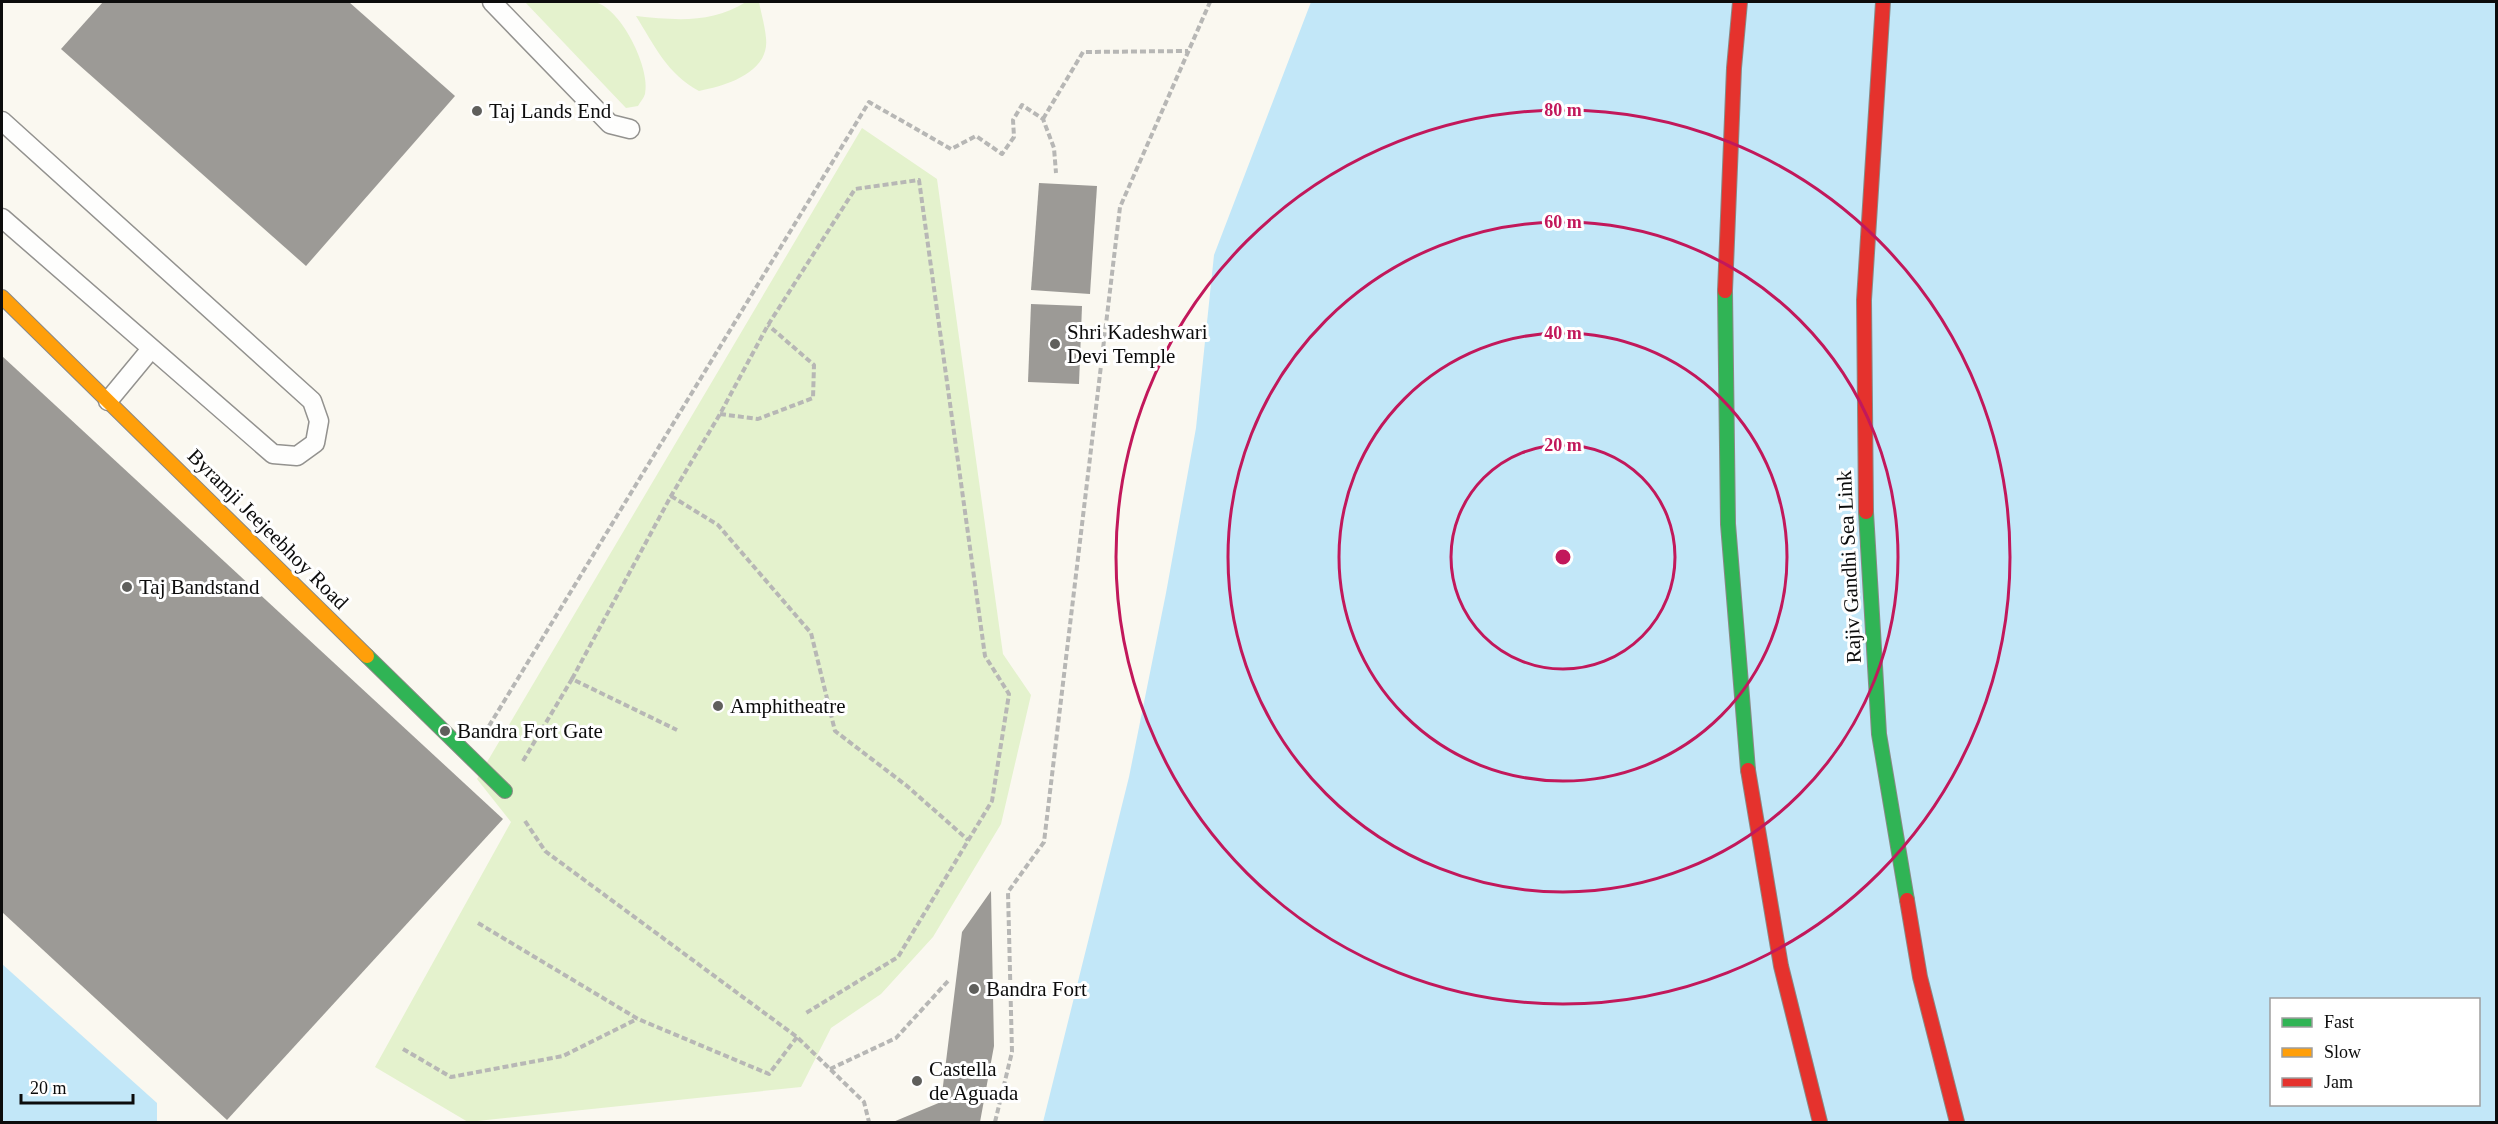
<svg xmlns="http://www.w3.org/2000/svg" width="2498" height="1124" viewBox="0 0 2498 1124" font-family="Georgia,serif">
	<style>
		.green { fill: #e4f2cd }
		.water { fill: #c2e7f8; fill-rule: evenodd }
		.building { fill: #9c9a96 }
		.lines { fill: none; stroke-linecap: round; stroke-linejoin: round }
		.lane-casing { stroke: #93928f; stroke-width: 21 }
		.fast-casing { stroke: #8a8985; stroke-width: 16 }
		.slow-casing { stroke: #8a8985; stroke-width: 16 }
		.jam-casing { stroke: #8a8985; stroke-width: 16 }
		.path { stroke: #b7b7b5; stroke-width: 4; stroke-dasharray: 6 3; stroke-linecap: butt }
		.lane { stroke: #fefefd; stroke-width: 18 }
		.fast { stroke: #30b455; stroke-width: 14 }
		.slow { stroke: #ff9f0a; stroke-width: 14 }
		.jam { stroke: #e5322d; stroke-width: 14 }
		.ring { fill: none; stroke: #c2185b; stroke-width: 3 }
		.poi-dot { fill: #5f5f5c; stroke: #fff; stroke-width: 2 }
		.labels { text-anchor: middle; stroke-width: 6; stroke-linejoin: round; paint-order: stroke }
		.poi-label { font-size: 21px; fill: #0c0c0c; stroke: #fff; text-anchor: start }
		.street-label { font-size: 21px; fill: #0c0c0c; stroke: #fff }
		.centre { fill: #c2185b; stroke: #fff; stroke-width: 3 }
		.ring-label { font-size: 18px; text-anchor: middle; font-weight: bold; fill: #c2185b; stroke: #fff; stroke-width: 6; stroke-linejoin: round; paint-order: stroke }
	</style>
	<rect width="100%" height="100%" fill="#faf8f0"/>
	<g class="green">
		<path d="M525 2C545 1 575 0 594 2 621 7 651 69 645 94 644 98 640 102 638 106L626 108Z"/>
		<path d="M746 2H759C761 13 765 26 766 38 770 73 725 86 699 91 668 75 654 45 636 16 675 20 711 24 746 2Z"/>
		<polygon points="862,128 937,179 1003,654 1031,695 1001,824 933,937 881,994 831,1028 801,1087 468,1122 375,1067 511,822 477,779"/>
	</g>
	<g class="water">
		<path d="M1311 2H2496V1122H1043L1129 777 1166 593 1196 428 1214 255ZM2272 1000H2478V1104H2272Z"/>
		<polygon points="2,964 157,1103 157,1122 2,1122"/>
	</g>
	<g class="building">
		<polygon points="103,2 349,2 455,96 306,266 61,49"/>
		<polygon points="1039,183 1097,186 1090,294 1031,290"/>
		<polygon points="1031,304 1082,306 1079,384 1028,382"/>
		<polygon points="2,356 503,819 227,1120 2,912"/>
		<polygon points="991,891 994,1046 980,1122 893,1122 941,1102 962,932"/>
	</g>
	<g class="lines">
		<defs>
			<g id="lane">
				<polyline points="492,2 610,124 630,129"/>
				<polyline points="2,121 312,401 319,421 315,443 297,456 273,454 2,218"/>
				<polyline points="108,401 151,349"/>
			</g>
			<g id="fast">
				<polyline points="1725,291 1728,524 1748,770"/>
				<polyline points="1866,512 1879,734 1907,900"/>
				<polyline points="367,656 505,791"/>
			</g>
			<polyline id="slow" points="2,297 367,656"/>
			<g id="jam">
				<polyline points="1725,291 1734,68 1740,2"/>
				<polyline points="1866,512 1864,300 1883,2"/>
				<polyline points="1748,770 1781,966 1820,1122"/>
				<polyline points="1907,900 1920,977 1957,1122"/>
			</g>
		</defs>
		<use href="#lane" class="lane-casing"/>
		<use href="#fast" class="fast-casing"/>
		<use href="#slow" class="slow-casing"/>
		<use href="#jam" class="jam-casing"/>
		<g class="path">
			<polyline points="1043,119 1083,52 1188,51"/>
			<polyline points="720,414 758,419 813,398 814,365 768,325"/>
			<polyline points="671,496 718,525 811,633 835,731 907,786 968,840"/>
			<polyline points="572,679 671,496 720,414 768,325 855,189 919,180 985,656 1009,694 992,801 898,957 806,1013"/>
			<polyline points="489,726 869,102 951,149 976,136 1002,154 1014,137 1013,120 1022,105 1043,119 1054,148 1056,173"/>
			<polyline points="523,761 572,679 677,730"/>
			<polyline points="525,821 545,851 797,1037 864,1102 869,1122"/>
			<polyline points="478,923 638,1019 769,1074 797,1037"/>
			<polyline points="403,1049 451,1077 563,1056 637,1019"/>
			<polyline points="830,1069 896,1038 948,981"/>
			<polyline points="995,1122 1012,1052 1008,892 1044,842 1120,207 1210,2"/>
		</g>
		<use href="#lane" class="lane"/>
		<use href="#fast" class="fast"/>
		<use href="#slow" class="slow"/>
		<use href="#jam" class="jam"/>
	</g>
	<g class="ring">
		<circle cx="1563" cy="557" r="112"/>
		<circle cx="1563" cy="557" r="224"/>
		<circle cx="1563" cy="557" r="335"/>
		<circle cx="1563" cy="557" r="447"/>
	</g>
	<g class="poi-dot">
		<circle cx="477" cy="111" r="6"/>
		<circle cx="1055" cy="344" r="6"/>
		<circle cx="127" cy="587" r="6"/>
		<circle cx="718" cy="706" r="6"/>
		<circle cx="445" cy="731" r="6"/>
		<circle cx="974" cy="989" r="6"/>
		<circle cx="917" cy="1081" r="6"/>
	</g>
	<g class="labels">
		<g class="poi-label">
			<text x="489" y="118">Taj Lands End</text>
			<text x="1067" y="339">Shri Kadeshwari<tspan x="1067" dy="24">Devi Temple</tspan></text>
			<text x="139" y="594">Taj Bandstand</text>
			<text x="730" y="713">Amphitheatre</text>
			<text x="457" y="738">Bandra Fort Gate</text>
			<text x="986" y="996">Bandra Fort</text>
			<text x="929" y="1076">Castella<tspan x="929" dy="24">de Aguada</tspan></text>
		</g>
		<g class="street-label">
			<text transform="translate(268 529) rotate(45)" y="7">Byramji Jeejeebhoy Road</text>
			<text transform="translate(1849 567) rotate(-93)" y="7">Rajiv Gandhi Sea Link</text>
		</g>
	</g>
	<circle cx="1563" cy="557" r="9" class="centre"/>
	<g class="ring-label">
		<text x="1563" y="116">80 m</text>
		<text x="1563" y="228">60 m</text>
		<text x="1563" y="339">40 m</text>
		<text x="1563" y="451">20 m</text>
	</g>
	<rect width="2498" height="1124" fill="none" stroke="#0c0c0c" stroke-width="6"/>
	<rect x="2270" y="998" width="210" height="108" fill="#ffffff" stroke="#9e9e9e" stroke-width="1.5"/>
	<rect x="2282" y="1018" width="30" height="9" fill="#30b455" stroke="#9e9e9e" stroke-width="1.5"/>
	<text x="2324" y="1028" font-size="18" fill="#0c0c0c">Fast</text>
	<rect x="2282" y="1048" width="30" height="9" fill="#ff9f0a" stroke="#9e9e9e" stroke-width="1.5"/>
	<text x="2324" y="1058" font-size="18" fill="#0c0c0c">Slow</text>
	<rect x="2282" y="1078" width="30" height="9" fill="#e5322d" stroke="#9e9e9e" stroke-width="1.5"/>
	<text x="2324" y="1088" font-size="18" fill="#0c0c0c">Jam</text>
	<path d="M21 1094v9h112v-9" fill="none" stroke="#0c0c0c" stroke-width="3"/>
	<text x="30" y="1094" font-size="18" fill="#0c0c0c" stroke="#ffffff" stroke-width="4.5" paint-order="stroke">20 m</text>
</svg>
